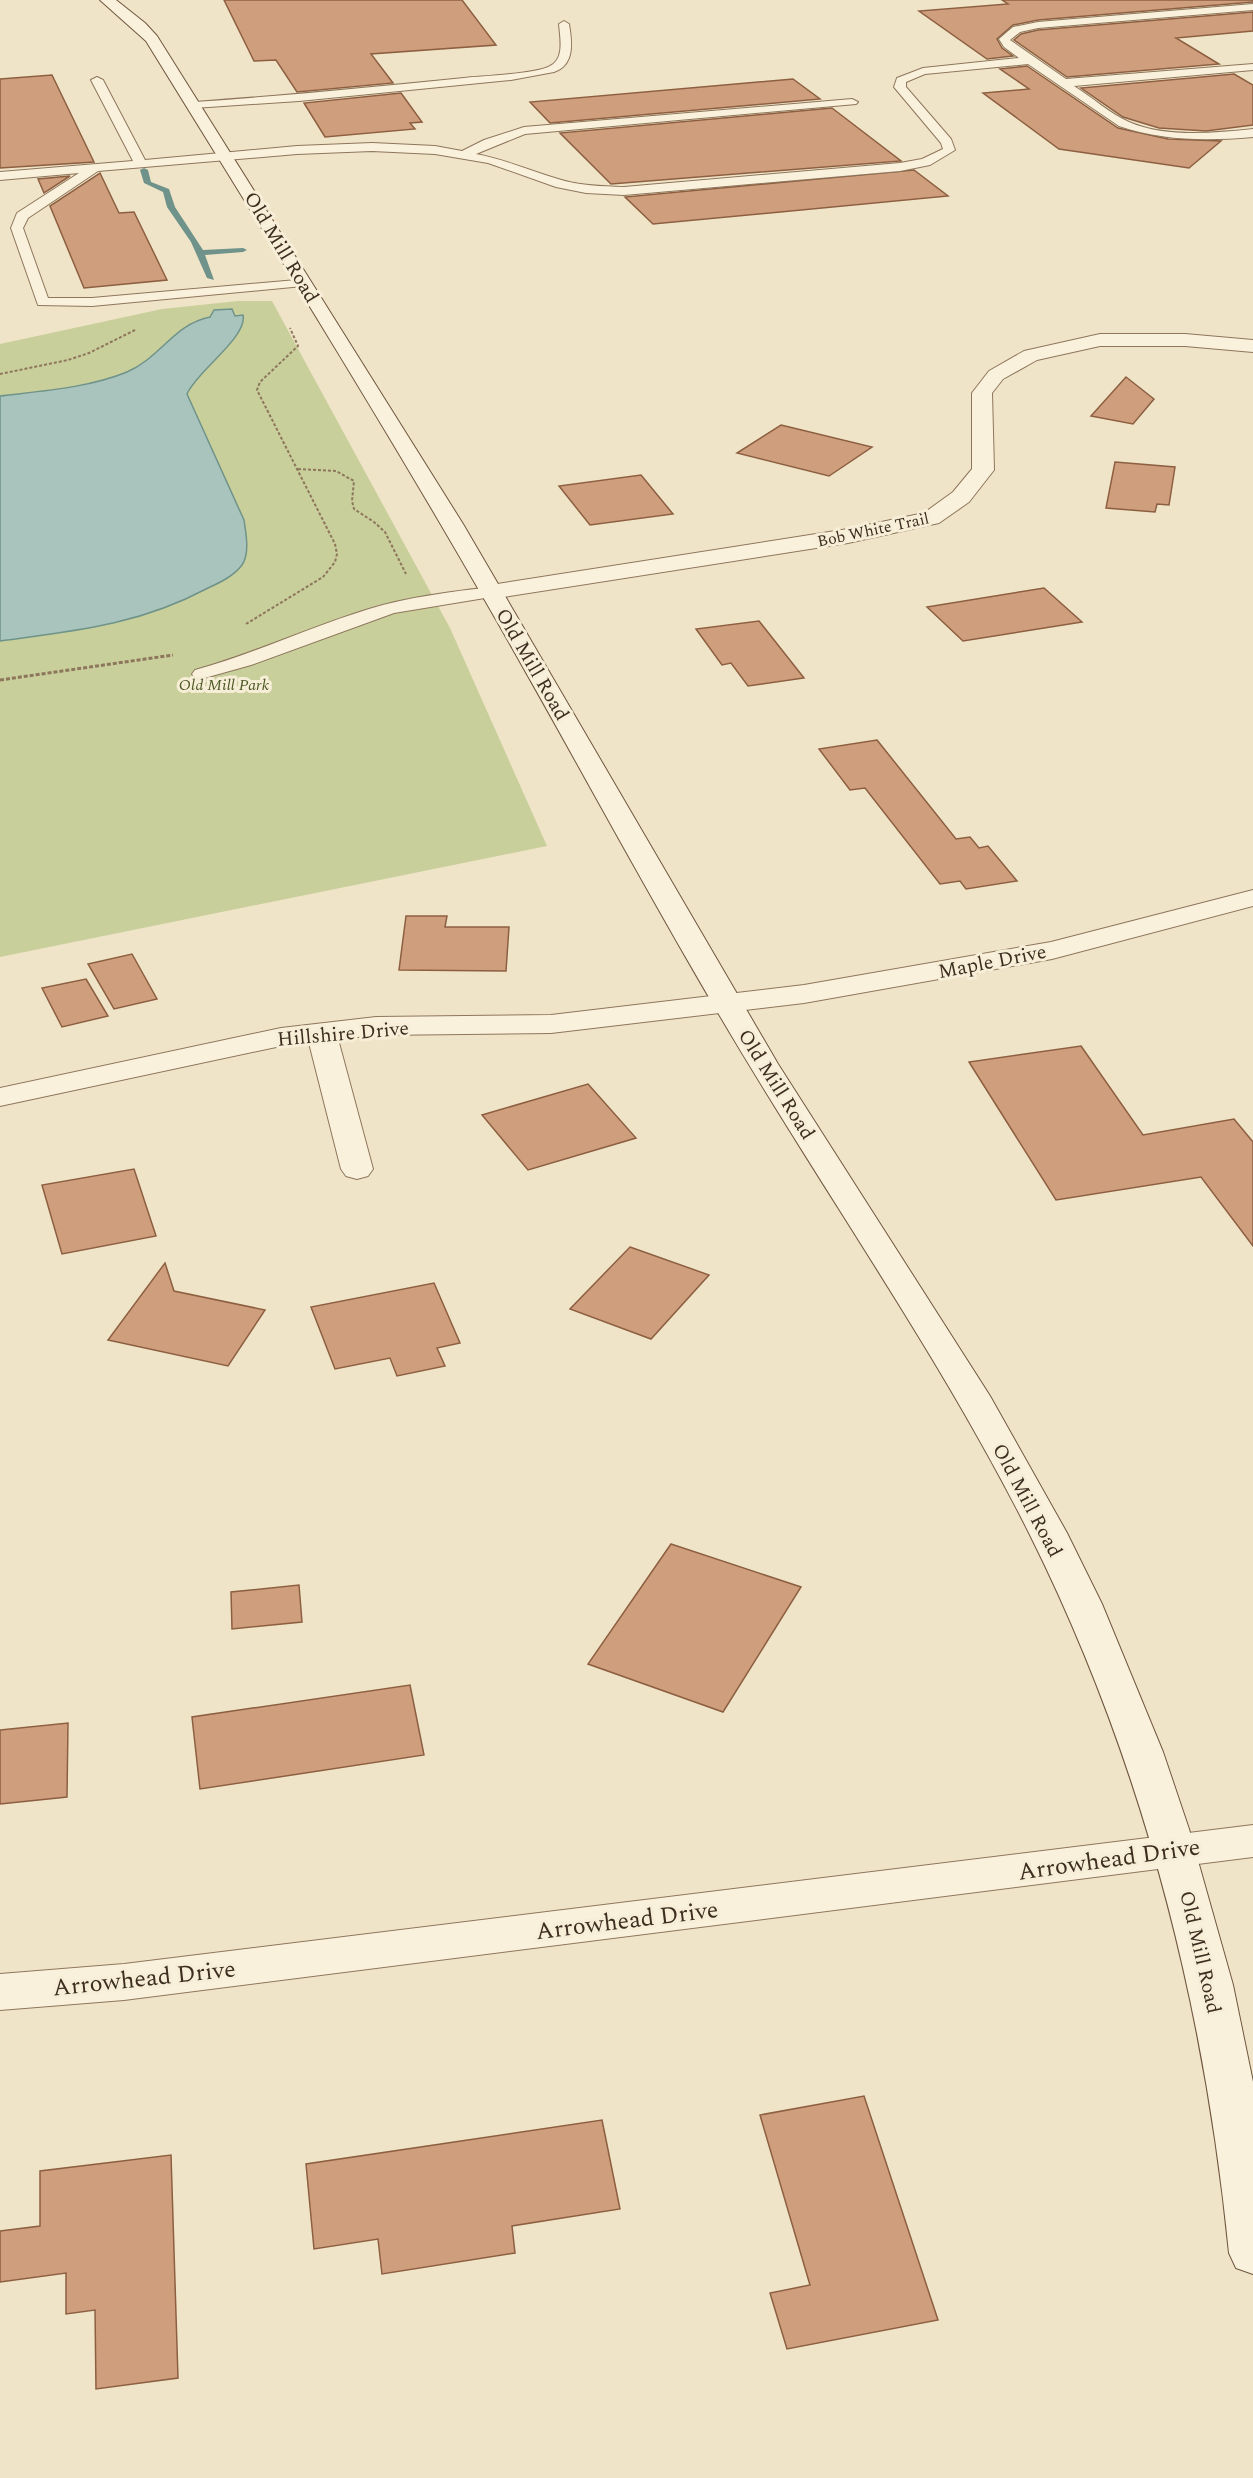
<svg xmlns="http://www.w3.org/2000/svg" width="1253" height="2478" viewBox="0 0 1253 2478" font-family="Spectral,serif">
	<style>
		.green { fill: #c9cf9b }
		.water { fill: #a9c4bc; stroke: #6f938a; stroke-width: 1.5 }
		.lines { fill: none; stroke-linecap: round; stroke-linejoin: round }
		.stream { fill: #6f938a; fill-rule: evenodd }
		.building { fill: #cf9f7d; stroke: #8d5f41; stroke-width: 1.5 }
		.lane-casing { stroke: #8d765c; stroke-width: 2 }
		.street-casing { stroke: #8d765c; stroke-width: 2 }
		.secondary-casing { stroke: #6f573f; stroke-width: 2 }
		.path-far1 { stroke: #8d765c; stroke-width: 2; stroke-dasharray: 3 2; stroke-linecap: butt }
		.path { stroke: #8d765c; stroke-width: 3; stroke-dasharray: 4 2; stroke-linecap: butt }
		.lane { fill: #faf1dc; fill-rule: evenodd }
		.street { fill: #faf1dc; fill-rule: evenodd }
		.secondary { fill: #faf1dc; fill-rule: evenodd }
		.labels { text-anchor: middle; stroke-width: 6; stroke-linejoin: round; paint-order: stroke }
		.far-street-label { font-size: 16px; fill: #3d2e20; stroke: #f7eed8 }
		.far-park-label { font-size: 16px; font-style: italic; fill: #4d5a26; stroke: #f7eed8 }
		.street-label { font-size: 20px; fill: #3d2e20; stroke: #f7eed8 }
		.near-street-label { font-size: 24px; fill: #3d2e20; stroke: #f7eed8 }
	</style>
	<rect width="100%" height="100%" fill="#f0e4c8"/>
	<polygon class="green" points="238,301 272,301 450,628 547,846 0,957 0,344 162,309"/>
	<path class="water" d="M232 309 235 316 243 315C248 337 197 371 187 394L244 520C246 534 250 553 242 565 234 576 219 583 208 588 139 625 75 631 0 641V396C41 391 88 388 127 372 160 358 174 324 210 317L214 310Z"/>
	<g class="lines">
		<polygon class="stream" points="144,168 148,170 151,182 169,189 175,207 203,250 243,248 247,250 243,252 205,255 214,280 207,278 191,242 167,207 163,192 144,183 140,170"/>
	</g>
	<g class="building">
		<polygon points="224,0 462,0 496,45 371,54 393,83 297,92 276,60 254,61"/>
		<polygon points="1002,0 1253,0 1253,2 1038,20 1013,25 997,39 1002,48 1013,56 987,59 919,11 1008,4"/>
		<polygon points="1253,12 1253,31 1176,38 1219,64 1067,77 1014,40 1021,34 1038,30"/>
		<polygon points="1027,66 1118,128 1168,139 1221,141 1189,168 1059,149 983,93 1029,89 1000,69"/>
		<polygon points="1234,74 1253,85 1253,125 1206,131 1159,128 1123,117 1081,88"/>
		<polygon points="52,75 94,162 0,168 0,79"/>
		<polygon points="793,79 820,99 550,123 530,102"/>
		<polygon points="401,93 422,122 410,123 415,129 325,137 304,103"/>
		<polygon points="832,108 901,161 611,184 560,133"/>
		<polygon points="914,170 948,196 653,224 625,197"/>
		<polygon points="100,173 119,213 134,212 167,280 84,288 50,206"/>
		<polygon points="70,176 44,193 38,179"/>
		<polygon points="1126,377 1154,399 1133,424 1091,416"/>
		<polygon points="781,425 872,447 829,476 737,453"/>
		<polygon points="1115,462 1175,467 1169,505 1157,504 1155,512 1106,508"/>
		<polygon points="641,475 673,514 590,525 559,486"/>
		<polygon points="1044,588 1082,622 963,641 927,607"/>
		<polygon points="759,621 804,678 748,686 731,663 722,665 696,629"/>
		<polygon points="877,740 956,839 970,837 979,848 988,846 1017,881 966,889 960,881 940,884 865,788 850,790 819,749"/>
		<polygon points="406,916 447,916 445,927 509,927 506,971 399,970"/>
		<polygon points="132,954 157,999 114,1009 88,964"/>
		<polygon points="86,979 108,1016 62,1027 42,988"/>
		<polygon points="1081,1046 1143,1135 1234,1119 1253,1142 1253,1246 1201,1177 1056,1200 969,1062"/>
		<polygon points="588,1084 636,1138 528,1170 482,1115"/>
		<polygon points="134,1169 156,1236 62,1254 42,1185"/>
		<polygon points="630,1247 709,1275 651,1339 570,1309"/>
		<polygon points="165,1263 174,1291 265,1310 228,1366 108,1340"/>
		<polygon points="434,1283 460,1343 437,1348 445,1366 397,1376 390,1358 335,1369 311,1307"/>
		<polygon points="671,1544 801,1587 723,1712 588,1664"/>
		<polygon points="299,1585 302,1622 232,1629 231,1592"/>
		<polygon points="410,1685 424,1755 200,1789 192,1717"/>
		<polygon points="68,1723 67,1797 0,1804 0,1730"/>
		<polygon points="864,2096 938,2320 787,2349 770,2293 810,2285 760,2115"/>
		<polygon points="602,2120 620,2209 512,2226 515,2253 382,2274 378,2239 314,2249 306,2164"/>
		<polygon points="171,2155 178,2378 96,2389 95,2310 66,2314 66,2273 0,2282 0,2231 40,2226 40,2171"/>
	</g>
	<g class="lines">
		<defs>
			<g id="lane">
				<path d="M1253 4V10L1038 28 1020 32 1010 40 1066 79 1253 64V70L1074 86C1092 97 1110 114 1129 122 1166 138 1213 133 1253 129V137C1207 141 1163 141 1119 126L1028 64 925 74 906 82V87L951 139 955 150 930 165 900 171 624 195 586 193 556 187 488 163 435 154 372 151 297 154 98 171 28 218 23 228 48 298H92L308 279 310 282 308 285 303 286 92 306 38 305 11 228 17 213 79 173 0 180V172L133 161 91 80 97 77 103 80 145 160 297 146 372 143 435 146 462 151 484 140 524 127 852 99 858 102 856 104 525 134 476 154C504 159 530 171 558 179 579 186 602 186 624 187L900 163 922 159 943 149 941 143 894 87 897 78 923 68 1019 58 1004 47 999 39 1013 27 1038 22Z"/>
				<path d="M564 21 569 24C572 42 575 65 554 72L511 80 299 101 194 108 188 105 194 102C284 96 374 87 464 78 482 76 536 74 550 66 565 59 560 37 559 24Z"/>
				<path d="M491 587 497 588 499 592 497 596 394 613 251 665 201 679 195 678 192 674 195 670C254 654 310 627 369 609 408 597 450 592 491 587Z"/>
			</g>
			<g id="street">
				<polygon points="1100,334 1185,334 1253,340 1253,352 1185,346 1100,346 1037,360 1003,379 992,393 994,470 969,502 939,523 848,543 491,599 483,597 479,592 483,587 491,585 848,529 924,513 953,492 972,469 972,393 989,371 1024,351"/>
				<polygon points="1253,890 1253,906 1052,959 804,1003 551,1033 376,1035 338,1039 373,1169 368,1176 357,1179 346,1176 341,1169 309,1043 281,1046 0,1106 0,1088 281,1028 376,1017 551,1015 804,985 1051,942"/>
				<polygon points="1253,1825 1253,1857 124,2000 0,2010 0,1974 124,1964"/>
			</g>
			<path id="secondary" d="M100 0H116L145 23 157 36 463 524 778 1064 990 1396 1067 1533 1102 1604 1163 1752 1189 1829 1233 1985 1253 2082V2274L1236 2268 1229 2253C1204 2002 1143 1762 1030 1535 937 1349 814 1179 710 999 632 866 560 730 483 597 375 409 260 226 146 41Z"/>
		</defs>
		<use href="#lane" class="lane-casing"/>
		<use href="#street" class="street-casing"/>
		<use href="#secondary" class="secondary-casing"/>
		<g class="path-far1">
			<polyline points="0,374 68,360 89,353 135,330"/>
			<polyline points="298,469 336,471 354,481 352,501 354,509 374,522 385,532 406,574"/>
			<polyline points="246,624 323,577 335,562 337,554 335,544 257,390 260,382 298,346 290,328"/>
		</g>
		<polyline class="path" points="0,680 173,655"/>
		<use href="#lane" class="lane"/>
		<use href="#street" class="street"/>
		<use href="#secondary" class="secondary"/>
	</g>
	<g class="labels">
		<g class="far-street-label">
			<text transform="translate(873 529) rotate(-12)" y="6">Bob White Trail</text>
		</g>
		<g class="far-park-label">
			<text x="224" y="690">Old Mill Park</text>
		</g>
		<g class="street-label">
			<text transform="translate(282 247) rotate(59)" y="7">Old Mill Road</text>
			<text transform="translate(533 664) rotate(60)" y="7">Old Mill Road</text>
			<text transform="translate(992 961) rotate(-11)" y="7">Maple Drive</text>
			<text transform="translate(343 1033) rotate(-5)" y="7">Hillshire Drive</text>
			<text transform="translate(777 1084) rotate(58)" y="7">Old Mill Road</text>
			<text transform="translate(1028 1500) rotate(62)" y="7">Old Mill Road</text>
			<text transform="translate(1201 1952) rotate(77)" y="7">Old Mill Road</text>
		</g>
		<g class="near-street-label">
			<text transform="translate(1109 1859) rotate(-8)" y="8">Arrowhead Drive</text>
			<text transform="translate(627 1920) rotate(-7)" y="8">Arrowhead Drive</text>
			<text transform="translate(144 1978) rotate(-6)" y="8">Arrowhead Drive</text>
		</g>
	</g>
</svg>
